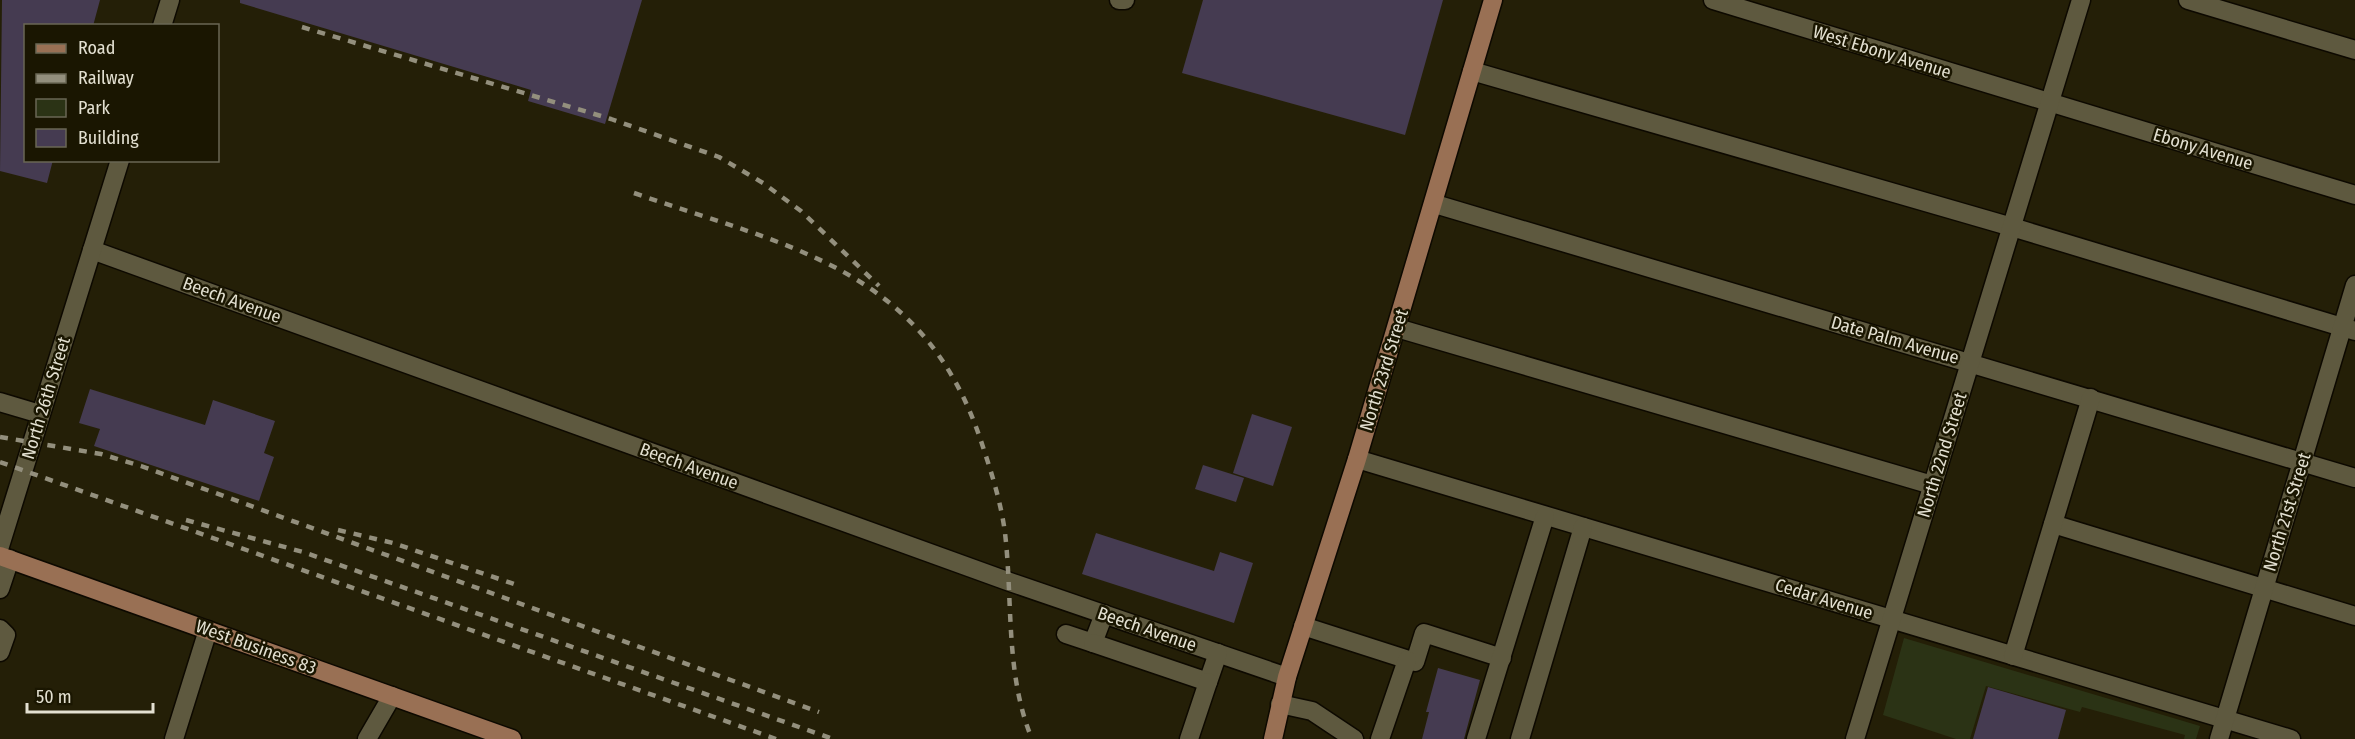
<svg xmlns="http://www.w3.org/2000/svg" width="2355" height="739" viewBox="0 0 2355 739" font-family="'Fira Sans Condensed',sans-serif">
	<style>
		.green { fill: #2b3315 }
		.building { fill: #453b51 }
		.lines { fill: none; stroke-linecap: round; stroke-linejoin: round }
		.minor-casing { stroke: #0d0900; stroke-width: 21 }
		.major-casing { stroke: #0d0900; stroke-width: 21 }
		.minor { stroke: #5e593f; stroke-width: 18 }
		.major { stroke: #997054; stroke-width: 18 }
		.rail { stroke: #938f7d; stroke-width: 4.5; stroke-dasharray: 8 8; stroke-linecap: butt }
		.labels { text-anchor: middle; stroke-width: 5; stroke-linejoin: round; paint-order: stroke }
		.street-label { font-size: 18px; fill: #e3e0d1; stroke: #1a1601 }
	</style>
	<rect width="100%" height="100%" fill="#241f07"/>
	<polygon class="green" points="1904,638 2200,726 2196,739 2184,739 2185,735 2082,707 2080,712 1986,686 1970,739 1956,739 1883,715"/>
	<g class="building">
		<polygon points="2,0 100,0 93,26 26,26 26,160 53,160 47,183 0,171"/>
		<polygon points="240,0 642,0 605,124 528,101 531,90 240,3"/>
		<polygon points="1203,0 1443,0 1405,135 1182,73"/>
		<polygon points="90,389 205,425 213,400 275,421 264,453 274,457 259,501 94,446 100,429 79,423"/>
		<polygon points="1252,414 1292,427 1273,486 1233,473"/>
		<polygon points="1203,465 1244,478 1236,502 1195,489"/>
		<polygon points="1096,533 1214,571 1220,552 1253,563 1234,623 1082,574"/>
		<polygon points="1438,668 1480,680 1464,739 1422,739 1429,712 1426,712"/>
		<polygon points="1988,687 2066,710 2058,739 1973,739"/>
	</g>
	<g class="lines">
		<defs>
			<g id="minor">
				<polyline points="1119,0 1125,0"/>
				<polyline points="1713,0 2355,195"/>
				<polyline points="2188,0 2355,50"/>
				<polyline points="162,26 170,0"/>
				<polyline points="1472,71 2012,227 2355,331"/>
				<polyline points="1435,204 2355,478"/>
				<polyline points="92,250 1010,582 1287,677"/>
				<polyline points="1397,328 1932,485"/>
				<polyline points="0,402 40,414"/>
				<polyline points="1357,459 2291,739"/>
				<polyline points="2053,524 2355,616"/>
				<polyline points="0,546 120,160"/>
				<polyline points="0,589 10,559"/>
				<polyline points="1303,626 1415,662 1424,633 1502,658"/>
				<polyline points="0,629 6,635 0,652"/>
				<polyline points="1066,634 1093,643 1104,614"/>
				<polyline points="1093,643 1208,682 1218,653"/>
				<polyline points="2013,656 2091,398"/>
				<polyline points="1280,704 1312,711 1354,739"/>
				<polyline points="174,739 208,630"/>
				<polyline points="367,739 392,696"/>
				<polyline points="1189,739 1208,682"/>
				<polyline points="1380,739 1407,660"/>
				<polyline points="1476,739 1545,516"/>
				<polyline points="1520,739 1583,527"/>
				<polyline points="1855,739 2081,0"/>
				<polyline points="2219,739 2355,285"/>
			</g>
			<g id="major">
				<polyline points="0,556 512,739"/>
				<polyline points="1273,739 1287,677 1357,459 1493,0"/>
			</g>
		</defs>
		<use href="#minor" class="minor-casing"/>
		<use href="#major" class="major-casing"/>
		<use href="#minor" class="minor"/>
		<use href="#major" class="major"/>
		<g class="rail">
			<polyline points="302,27 611,119 719,157 763,183 801,211 879,286"/>
			<path d="M634 193C788 247 923 267 981 441 991 471 1001 502 1005 533 1013 602 1005 674 1032 739"/>
			<polyline points="0,437 101,454 141,466 819,712"/>
			<polyline points="0,462 776,739"/>
			<polyline points="186,520 303,552 833,739"/>
			<polyline points="338,530 393,543 520,586"/>
		</g>
	</g>
	<g class="labels">
		<g class="street-label">
			<text transform="translate(1882 52) rotate(17)" y="6">West Ebony Avenue</text>
			<text transform="translate(2203 149) rotate(17)" y="6">Ebony Avenue</text>
			<text transform="translate(232 300) rotate(20)" y="6">Beech Avenue</text>
			<text transform="translate(1895 340) rotate(16)" y="6">Date Palm Avenue</text>
			<text transform="translate(1384 370) rotate(-73)" y="6">North 23rd Street</text>
			<text transform="translate(46 398) rotate(-73)" y="6">North 26th Street</text>
			<text transform="translate(1942 455) rotate(-73)" y="6">North 22nd Street</text>
			<text transform="translate(689 466) rotate(20)" y="6">Beech Avenue</text>
			<text transform="translate(2287 512) rotate(-73)" y="6">North 21st Street</text>
			<text transform="translate(1824 599) rotate(17)" y="6">Cedar Avenue</text>
			<text transform="translate(1147 629) rotate(19)" y="6">Beech Avenue</text>
			<text transform="translate(256 647) rotate(20)" y="6">West Business 83</text>
		</g>
	</g>
	<rect x="24" y="24" width="195" height="138" fill="#1a1601" stroke="#6a6754" stroke-width="1.5"/>
	<rect x="36" y="44" width="30" height="9" fill="#997054" stroke="#6a6754" stroke-width="1.5"/>
	<text x="78" y="54" font-size="18" fill="#e3e0d1">Road</text>
	<rect x="36" y="74" width="30" height="9" fill="#938f7d" stroke="#6a6754" stroke-width="1.5"/>
	<text x="78" y="84" font-size="18" fill="#e3e0d1">Railway</text>
	<rect x="36" y="99" width="30" height="18" fill="#2b3315" stroke="#6a6754" stroke-width="1.5"/>
	<text x="78" y="114" font-size="18" fill="#e3e0d1">Park</text>
	<rect x="36" y="129" width="30" height="18" fill="#453b51" stroke="#6a6754" stroke-width="1.5"/>
	<text x="78" y="144" font-size="18" fill="#e3e0d1">Building</text>
	<path d="M27 703v9h126v-9" fill="none" stroke="#e3e0d1" stroke-width="3"/>
	<text x="36" y="703" font-size="18" fill="#e3e0d1" stroke="#1a1601" stroke-width="4.5" paint-order="stroke">50 m</text>
</svg>
